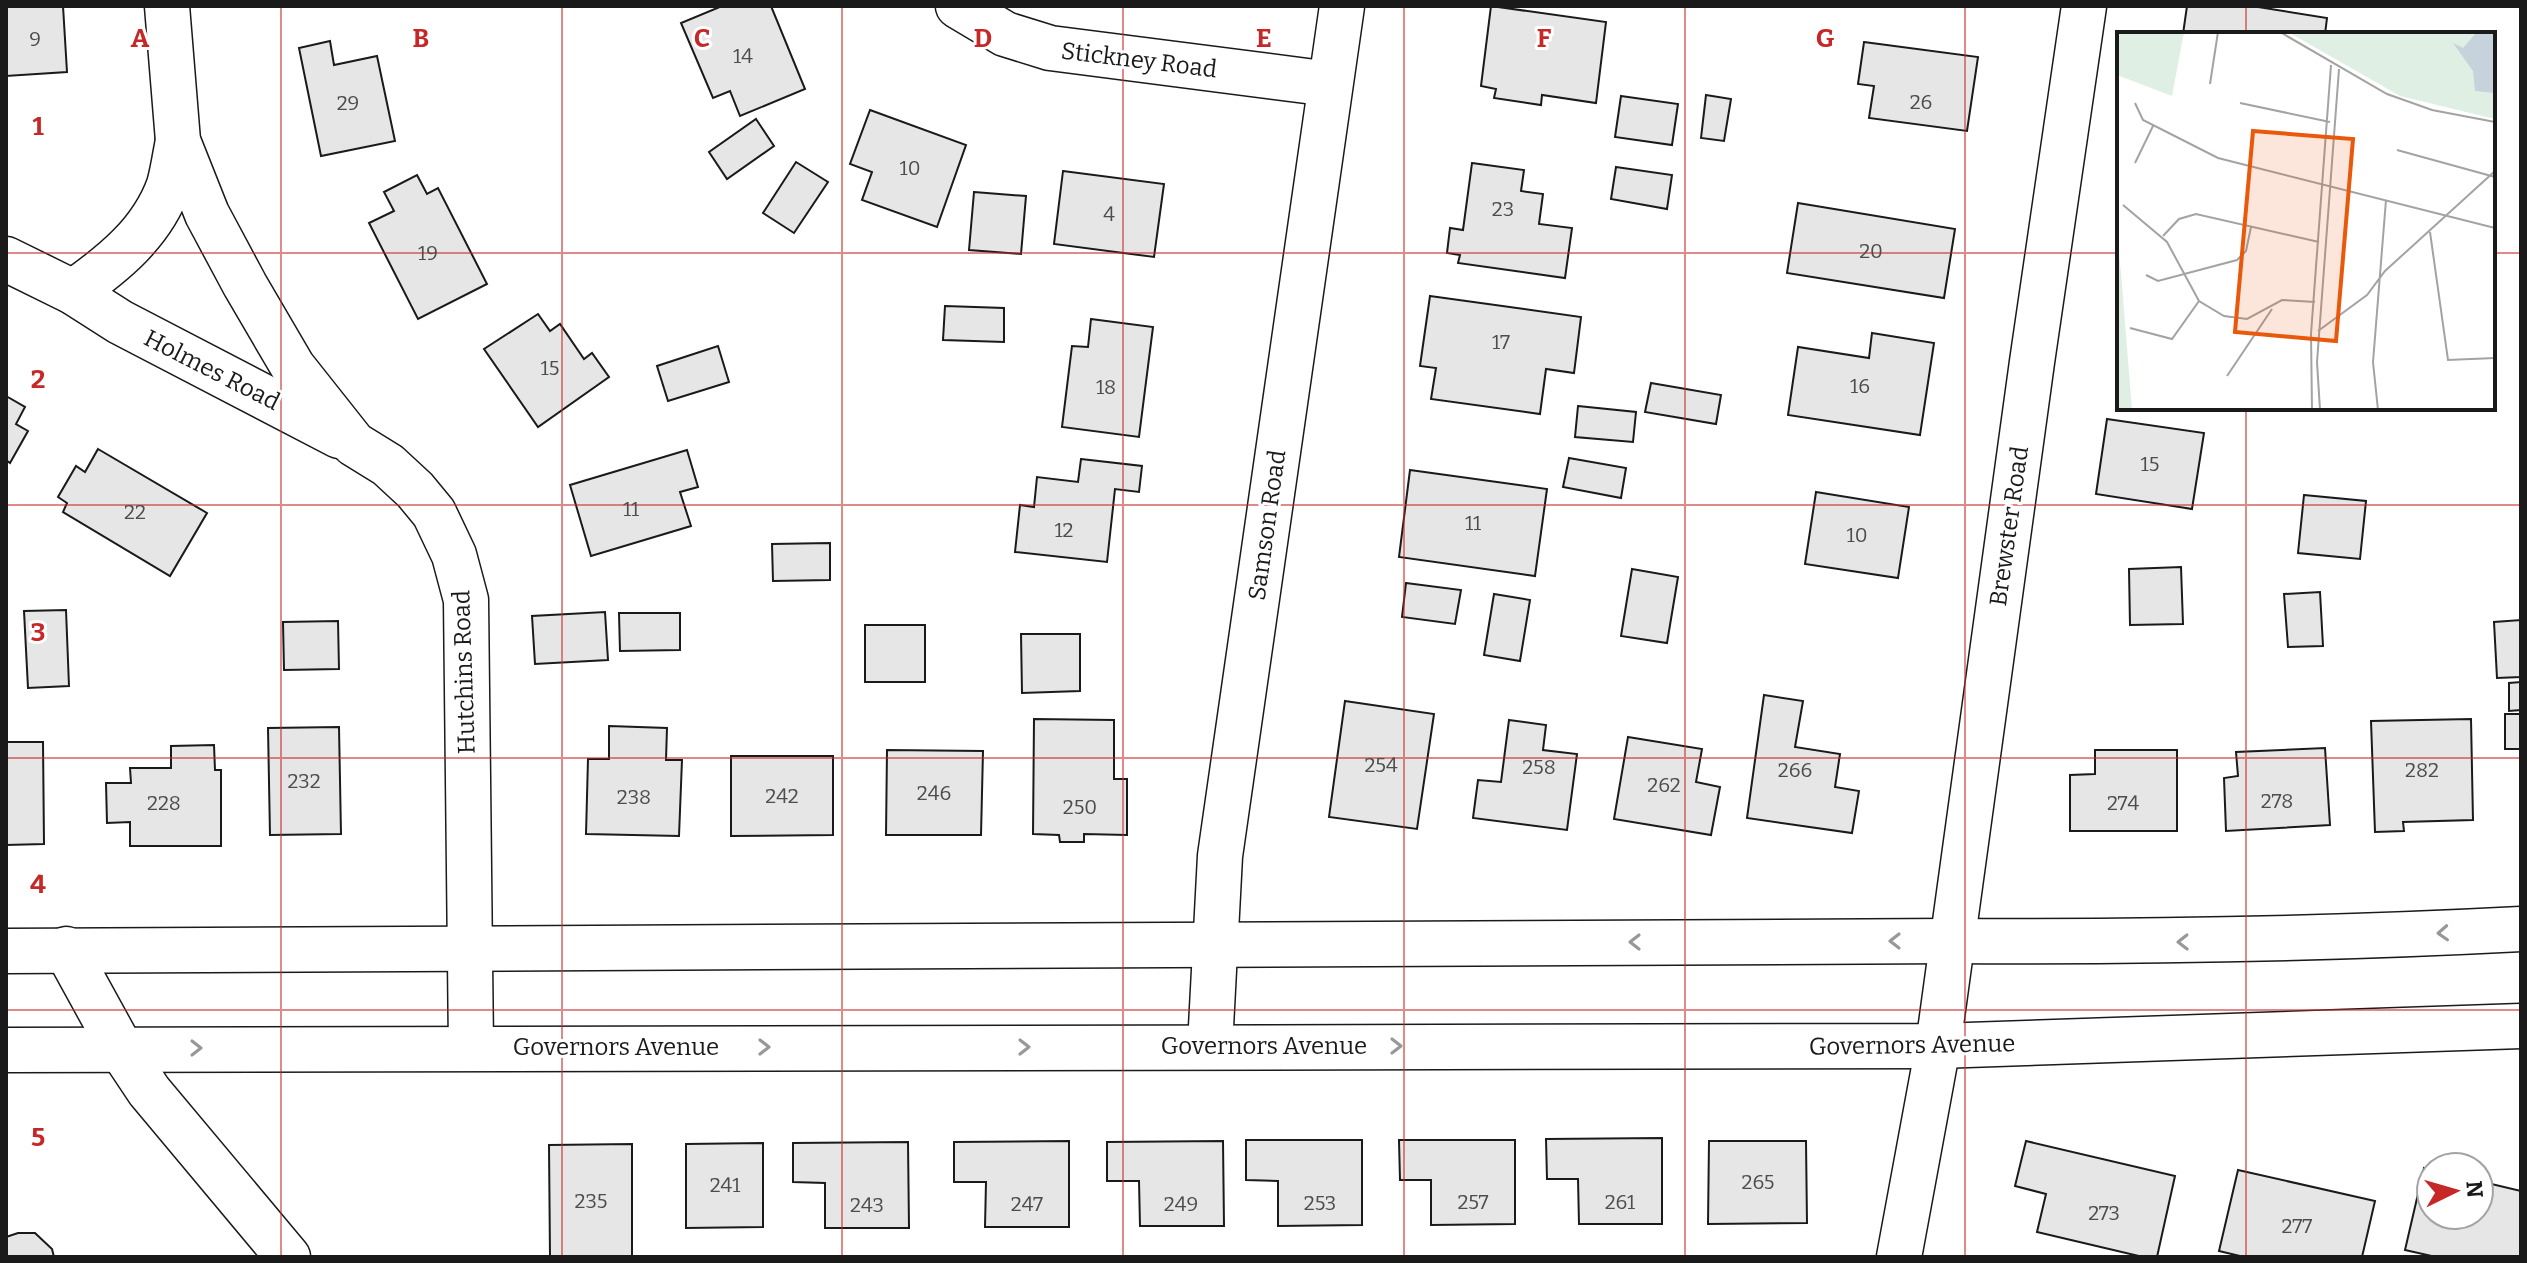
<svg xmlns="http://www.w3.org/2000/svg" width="2527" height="1263" viewBox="0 0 2527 1263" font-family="Bitter,serif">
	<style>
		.building { fill: #e6e6e6; stroke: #1a1a1a; stroke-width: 2 }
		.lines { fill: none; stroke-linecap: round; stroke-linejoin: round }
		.minor-casing { stroke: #1a1a1a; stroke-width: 47 }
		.minor { stroke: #fff; stroke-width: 44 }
		.oneway { stroke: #989898 }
		.grid { fill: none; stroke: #c62828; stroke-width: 2; stroke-opacity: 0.55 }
		.labels { text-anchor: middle; stroke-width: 6; stroke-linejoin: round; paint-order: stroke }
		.number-label { font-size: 20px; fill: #4d4d4d }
		.street-label { font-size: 24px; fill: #1a1a1a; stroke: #fff }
		.inset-road { fill: none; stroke: #a3a3a3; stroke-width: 2 }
		.view { fill: #e8590c; fill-opacity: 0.15; stroke: #e8590c; stroke-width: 4 }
		.inset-edge { fill: none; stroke: #1a1a1a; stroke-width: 4 }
		.grid-label { font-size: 26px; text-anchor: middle; font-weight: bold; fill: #c62828; stroke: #fff; stroke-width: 6; stroke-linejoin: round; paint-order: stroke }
	</style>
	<rect width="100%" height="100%" fill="#fff"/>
	<g class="building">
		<polygon points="6,6 63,6 67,72 6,76"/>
		<polygon points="722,6 771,6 805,89 740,116 730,91 713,98 681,23"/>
		<polygon points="1491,6 1606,22 1596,103 1542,95 1541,105 1494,98 1496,89 1481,86"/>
		<polygon points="2187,6 2252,6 2327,18 2325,34 2183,34"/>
		<polygon points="330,41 334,65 377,56 395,141 321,156 299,48"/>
		<polygon points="1864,42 1978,57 1967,131 1869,118 1874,86 1858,84"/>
		<polygon points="1706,95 1731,99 1724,141 1701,138"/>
		<polygon points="1621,96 1678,104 1672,145 1615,137"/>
		<polygon points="870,110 966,145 937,227 862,200 872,172 850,164"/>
		<polygon points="756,119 774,146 727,179 709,152"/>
		<polygon points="796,162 828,182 794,233 763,213"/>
		<polygon points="1472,163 1524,170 1521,191 1543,194 1539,224 1572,228 1565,278 1458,263 1460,255 1447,253 1450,228 1463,230"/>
		<polygon points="1616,167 1672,175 1667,209 1611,199"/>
		<polygon points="1063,171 1164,184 1154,257 1054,244"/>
		<polygon points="417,175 427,194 438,188 487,284 418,319 369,223 394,211 384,192"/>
		<polygon points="974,192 1026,196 1021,254 969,250"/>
		<polygon points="1798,203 1955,229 1944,298 1787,273"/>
		<polygon points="1430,296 1581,317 1574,373 1546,369 1540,414 1431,399 1436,368 1420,366"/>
		<polygon points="945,306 1004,308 1004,342 943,340"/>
		<polygon points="538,314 550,331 560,324 584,359 592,353 609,377 538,427 484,349"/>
		<polygon points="1091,319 1153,327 1139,437 1062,427 1072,346 1088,347"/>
		<polygon points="1872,333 1934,343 1920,435 1788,415 1798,347 1869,358"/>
		<polygon points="718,346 729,382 668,401 657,366"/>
		<polygon points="1651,383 1721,395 1716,424 1645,412"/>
		<polygon points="6,396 25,407 16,424 28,431 10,463 6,460"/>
		<polygon points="1578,406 1636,412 1633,442 1575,437"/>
		<polygon points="2107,419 2204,433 2192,509 2096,494"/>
		<polygon points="98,449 207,513 170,576 63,512 67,503 58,497 76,466 85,472"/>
		<polygon points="687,450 698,487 680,492 691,526 591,556 570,485"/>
		<polygon points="1569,458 1626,468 1621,498 1563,487"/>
		<polygon points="1081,459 1142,466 1139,492 1115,489 1107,562 1015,552 1020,505 1034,507 1037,477 1078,482"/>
		<polygon points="1410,470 1547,489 1535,576 1399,557"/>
		<polygon points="1816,492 1909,507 1898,578 1805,564"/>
		<polygon points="2304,495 2366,501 2360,559 2298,553"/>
		<polygon points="830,543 830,580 773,581 772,544"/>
		<polygon points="2181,567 2183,624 2130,625 2129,569"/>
		<polygon points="1632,569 1678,577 1667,643 1621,636"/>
		<polygon points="1406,583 1461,590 1455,624 1402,617"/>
		<polygon points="2320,592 2323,646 2288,647 2284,594"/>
		<polygon points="1494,594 1530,600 1520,661 1484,655"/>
		<polygon points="66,610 69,686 28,688 24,611"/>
		<polygon points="605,612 608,660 535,664 532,616"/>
		<polygon points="619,613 680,613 680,650 620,651"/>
		<polygon points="2521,620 2521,677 2497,678 2494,622"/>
		<polygon points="338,621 339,669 284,670 283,622"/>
		<rect x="865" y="625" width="60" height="57"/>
		<polygon points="1021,634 1080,634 1080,691 1022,693"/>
		<polygon points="2521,682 2521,710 2509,711 2509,683"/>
		<polygon points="1764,695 1803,701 1795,747 1840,754 1835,787 1859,791 1852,833 1747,818"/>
		<polygon points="1345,701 1434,714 1417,829 1329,817"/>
		<polygon points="2505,714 2521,714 2521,820 2520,749 2505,749"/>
		<polygon points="1034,719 1114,720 1114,779 1127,779 1127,835 1084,834 1084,842 1060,842 1059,835 1033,834"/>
		<polygon points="2471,719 2473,820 2403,822 2404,831 2375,832 2371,721"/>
		<polygon points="1509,720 1546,725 1543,750 1577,754 1567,830 1473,818 1478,780 1501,782"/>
		<polygon points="609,726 667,728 666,760 682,760 679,836 586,834 588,759 609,759"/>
		<polygon points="339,727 341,834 270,835 268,728"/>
		<polygon points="1628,737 1702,749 1696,782 1720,787 1711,835 1614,819"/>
		<polygon points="6,742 43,742 44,844 6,845"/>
		<polygon points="214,745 215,770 221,770 221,846 130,846 130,822 107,823 106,783 131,783 130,768 171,768 171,746"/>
		<polygon points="2325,748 2330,825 2226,831 2224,778 2238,776 2236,752"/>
		<polygon points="887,750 983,751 981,835 886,835"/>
		<polygon points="2095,750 2177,750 2177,831 2070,831 2070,775 2095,774"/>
		<polygon points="731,756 833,756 833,835 731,836"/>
		<polygon points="1662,1138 1662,1224 1579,1224 1578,1179 1547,1179 1546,1139"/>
		<polygon points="1246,1140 1362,1140 1362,1225 1278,1226 1278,1181 1246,1180"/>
		<polygon points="1399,1140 1515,1140 1515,1224 1431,1225 1431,1180 1400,1180"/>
		<polygon points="1069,1141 1069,1227 985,1227 986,1182 954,1182 954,1142"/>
		<polygon points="1223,1141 1224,1226 1140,1226 1139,1181 1107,1181 1107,1142"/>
		<polygon points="1709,1141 1806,1141 1807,1223 1708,1224"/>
		<polygon points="2026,1141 2175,1176 2157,1257 2143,1257 2037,1232 2046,1194 2015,1186"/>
		<polygon points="908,1142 909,1228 825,1228 825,1183 793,1182 793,1143"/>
		<polygon points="763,1143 763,1227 686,1228 686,1144"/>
		<polygon points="632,1144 632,1257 550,1257 549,1145"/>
		<polygon points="2424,1168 2431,1170 2431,1215 2479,1215 2479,1181 2521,1191 2521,1257 2436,1257 2405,1250"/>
		<polygon points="2238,1170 2375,1201 2362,1257 2244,1257 2219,1251"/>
		<polygon points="18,1233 35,1233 52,1249 54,1257 6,1257 6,1237"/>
	</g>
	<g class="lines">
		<defs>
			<g id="minor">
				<polyline points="167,6 178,141 207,214 245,285 293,367 354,444 388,465 415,490 434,513 454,555 466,600 471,1048"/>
				<polyline points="958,6 1005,34 1050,48 1330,84"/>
				<polyline points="6,259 73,292 120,322 339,436"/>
				<path d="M73 292C113 264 152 233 169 185 173 171 175 155 178 141"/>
				<polyline points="66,949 121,1049 149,1091 288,1257"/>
				<path d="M6 951 1952 941C2142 942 2331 939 2521 929"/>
				<polyline points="1210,1046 1220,856 1342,6"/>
				<polyline points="6,1050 1938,1046 2521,1026"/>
				<polyline points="1899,1257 1938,1046 2032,362 2084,6"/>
			</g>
		</defs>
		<use href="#minor" class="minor-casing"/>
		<use href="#minor" class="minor"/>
	</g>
	<defs><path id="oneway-chevron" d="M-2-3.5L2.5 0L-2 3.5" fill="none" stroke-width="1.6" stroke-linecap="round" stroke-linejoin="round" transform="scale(2)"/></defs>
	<g class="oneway">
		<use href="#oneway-chevron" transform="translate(2443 933) rotate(177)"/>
		<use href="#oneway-chevron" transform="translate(1895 941) rotate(180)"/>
		<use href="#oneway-chevron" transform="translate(1635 942) rotate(180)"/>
		<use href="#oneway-chevron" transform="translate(2183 942) rotate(179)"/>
		<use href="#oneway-chevron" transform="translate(1396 1046)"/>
		<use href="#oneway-chevron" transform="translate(764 1047)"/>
		<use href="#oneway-chevron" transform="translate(1024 1047)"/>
		<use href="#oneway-chevron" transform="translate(196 1048)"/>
	</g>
	<path class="grid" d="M281 6V1257M562 6V1257M842 6V1257M1123 6V1257M1404 6V1257M1685 6V1257M1965 6V1257M2246 6V34M6 253H2119M2493 253H2521M2246 408V1257M6 505H2521M6 758H2521M6 1010H2521"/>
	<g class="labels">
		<g class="number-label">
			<text x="35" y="46">9</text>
			<text x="743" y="63">14</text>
			<text x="1921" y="109">26</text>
			<text x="348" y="110">29</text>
			<text x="910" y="175">10</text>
			<text x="1503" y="216">23</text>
			<text x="1109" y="221">4</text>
			<text x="1871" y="258">20</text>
			<text x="428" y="260">19</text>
			<text x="1501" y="349">17</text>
			<text x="550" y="375">15</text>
			<text x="1860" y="393">16</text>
			<text x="1106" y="394">18</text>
			<text x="2150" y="471">15</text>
			<text x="631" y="516">11</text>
			<text x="135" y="519">22</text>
			<text x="1473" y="530">11</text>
			<text x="1064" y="537">12</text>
			<text x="1857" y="542">10</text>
			<text x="1381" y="772">254</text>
			<text x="1539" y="774">258</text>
			<text x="1795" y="777">266</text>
			<text x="2422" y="777">282</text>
			<text x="304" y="788">232</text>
			<text x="1664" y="792">262</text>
			<text x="934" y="800">246</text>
			<text x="782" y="803">242</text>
			<text x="634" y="804">238</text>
			<text x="2277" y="808">278</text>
			<text x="164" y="810">228</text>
			<text x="2123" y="810">274</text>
			<text x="1080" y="814">250</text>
			<text x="1758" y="1189">265</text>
			<text x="725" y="1192">241</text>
			<text x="591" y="1208">235</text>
			<text x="1473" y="1209">257</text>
			<text x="1620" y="1209">261</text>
			<text x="1320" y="1210">253</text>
			<text x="1027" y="1211">247</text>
			<text x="1181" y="1211">249</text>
			<text x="867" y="1212">243</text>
			<text x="2104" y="1220">273</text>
			<text x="2297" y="1233">277</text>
		</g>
		<g class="street-label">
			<text transform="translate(1139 60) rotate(7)" y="8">Stickney Road</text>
			<text transform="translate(212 370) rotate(27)" y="8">Holmes Road</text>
			<text transform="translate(1267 525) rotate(-82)" y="8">Samson Road</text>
			<text transform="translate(2009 526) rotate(-82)" y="8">Brewster Road</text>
			<text transform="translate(464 672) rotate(-92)" y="8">Hutchins Road</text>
			<text transform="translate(1912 1045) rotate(-1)" y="8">Governors Avenue</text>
			<text x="1264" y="1054">Governors Avenue</text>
			<text x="616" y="1055">Governors Avenue</text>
		</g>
	</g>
	<g transform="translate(2117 32)">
		<rect width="378" height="378" fill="#fff"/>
		<path d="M0 0H67L55 64 0 43ZM171 0H378V87L283 64ZM0 205 4 241 15 378H0Z" fill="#e0efe3"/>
		<path d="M360 0H378V61L358 59 356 39 336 11 346 16Z" fill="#c6d2dc"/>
		<path class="inset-road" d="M163 0 270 62 315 78 378 90M93 52 101 0M18 71 26 88 101 126 378 196M123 71 213 90M280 118 378 145M18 131 36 94M6 173 50 210 82 269 107 284 130 287 165 268 198 270M313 200 331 328 378 326M46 204 62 187 79 182 202 210M378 232V265M29 243 41 249 120 228 129 219 134 195M13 296 55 307 82 269M201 299 250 263 268 239 378 139M110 344 155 277M195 378 194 302 214 33M203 378 200 330 222 37M261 378 256 330 269 168"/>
		<path class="view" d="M136 99 236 107 219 309 118 300Z"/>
		<rect width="378" height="378" class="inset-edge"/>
	</g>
	<g class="grid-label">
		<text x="140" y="47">A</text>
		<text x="421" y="47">B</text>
		<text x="702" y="47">C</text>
		<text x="983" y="47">D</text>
		<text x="1264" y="47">E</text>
		<text x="1544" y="47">F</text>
		<text x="1825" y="47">G</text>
		<text x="38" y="135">1</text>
		<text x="38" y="388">2</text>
		<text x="38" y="641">3</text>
		<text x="38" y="893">4</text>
		<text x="38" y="1146">5</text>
	</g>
	<rect width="2527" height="1263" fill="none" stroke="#1a1a1a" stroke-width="16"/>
	<g transform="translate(2455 1191) rotate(85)"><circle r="38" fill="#ffffff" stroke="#a3a3a3" stroke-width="2"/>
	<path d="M0-6L14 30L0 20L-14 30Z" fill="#c62828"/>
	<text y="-12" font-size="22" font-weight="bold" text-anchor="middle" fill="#1a1a1a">N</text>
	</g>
</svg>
